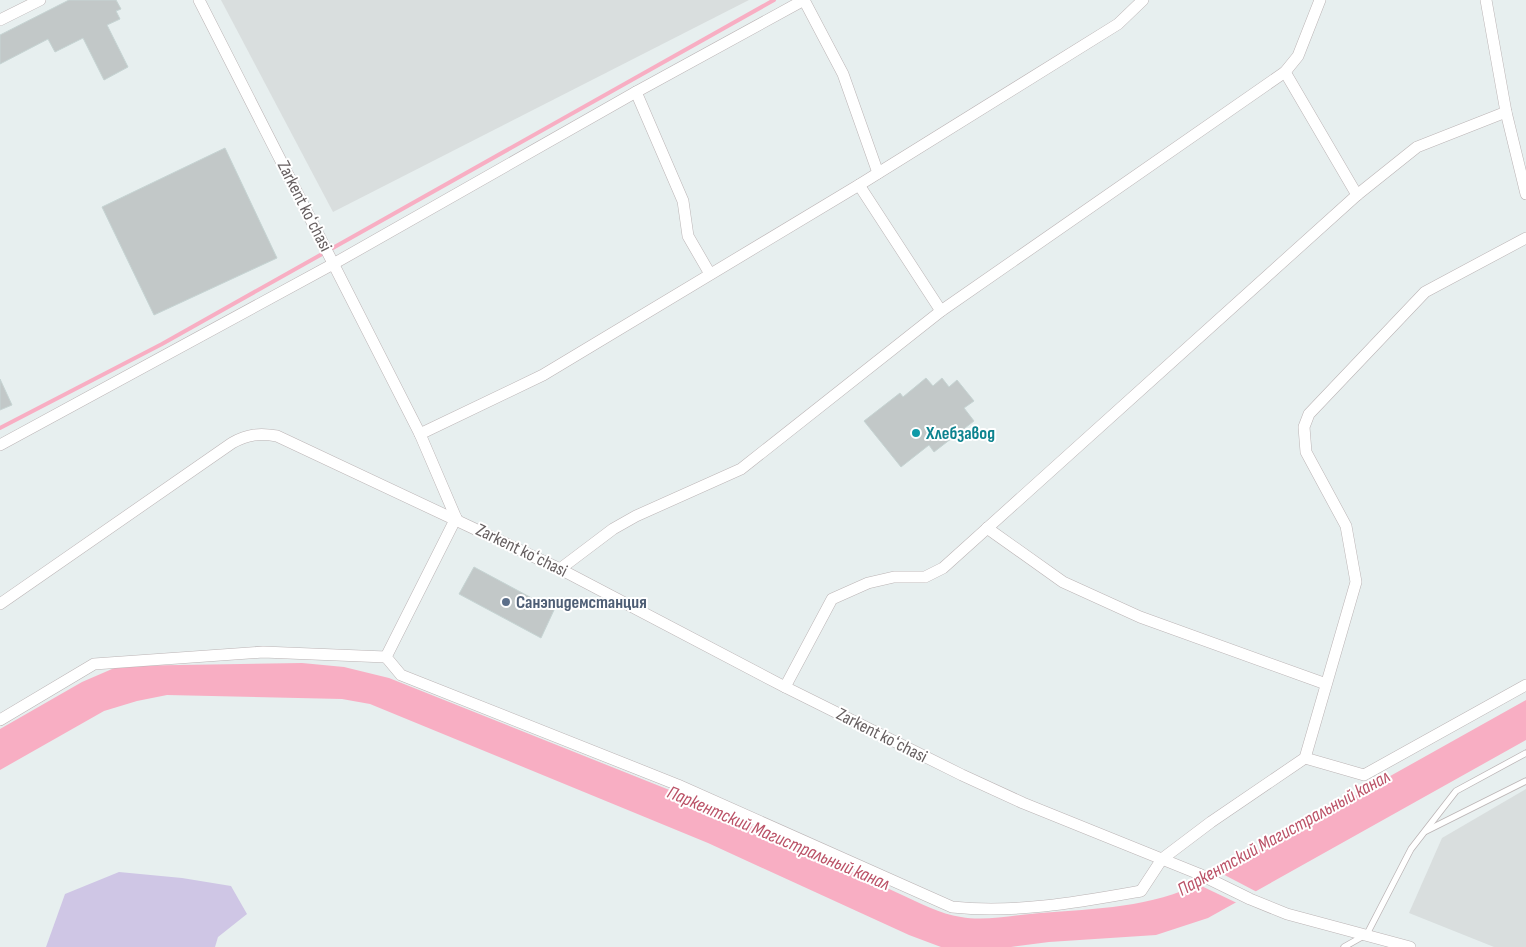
<svg xmlns="http://www.w3.org/2000/svg" width="1526" height="947" viewBox="0 0 1526 947" font-family="'Sofia Sans Condensed',sans-serif">
	<style>
		.industrial { fill: #d9dede }
		.green { fill: #cfc6e5 }
		.water { fill: #f8aec3 }
		.pier { fill: #e7efef }
		.lines { fill: none; stroke-linecap: round; stroke-linejoin: round }
		.stream { stroke: #f8aec3; stroke-width: 4 }
		.building { fill: #c2c8c8; stroke: #c6d4d3 }
		.lane-casing { stroke: #bbb4b5; stroke-width: 7 }
		.street-casing { stroke: #bbb4b5; stroke-width: 12 }
		.lane { stroke: #fff; stroke-width: 5.5 }
		.street { stroke: #fff; stroke-width: 11 }
		.culture-dot { fill: #0f9aa8; stroke: #fff; stroke-width: 2 }
		.service-dot { fill: #5c6f8a; stroke: #fff; stroke-width: 2 }
		.labels { text-anchor: middle; stroke-width: 4; stroke-linejoin: round; paint-order: stroke }
		.street-label { font-size: 18px; fill: #665f60; stroke: #fff }
		.culture-label { font-size: 18px; font-weight: bold; fill: #0d838f; stroke: #fff; text-anchor: start }
		.service-label { font-size: 18px; font-weight: bold; fill: #4e5e75; stroke: #fff; text-anchor: start }
		.water-label { font-size: 19px; font-style: italic; fill: #bb5267; stroke: #fff }
	</style>
	<rect width="100%" height="100%" fill="#e7efef"/>
	<g class="industrial">
		<polygon points="221,0 749,0 333,212"/>
		<polygon points="1526,789 1526,947 1494,947 1409,913 1442,838"/>
	</g>
	<polygon class="green" points="119,872 182,878 231,886 247,914 218,937 215,947 46,947 65,894"/>
	<path class="water" d="M302 663 344 667 389 678 697 801 900 894C920 903 940 914 961 917 983 921 1008 916 1030 914 1085 909 1142 909 1192 887L1526 700V740L1208 918 1156 935 1049 942 1011 947H941L909 935 708 843 370 704 342 699 167 695 137 701 104 711 0 770V729L82 682 119 666Z"/>
	<polygon class="pier" points="1215,870 1257,892 1237,903 1193,882"/>
	<g class="lines">
		<polyline class="stream" points="0,428 162,344 774,0"/>
	</g>
	<g class="building">
		<polygon points="69,0 116,0 121,9 116,11 120,19 107,25 128,67 104,80 83,38 55,52 48,39 0,64 0,35"/>
		<polygon points="225,148 277,258 154,315 102,207"/>
		<polygon points="926,378 933,386 942,378 949,387 957,380 974,401 964,408 974,421 934,452 929,445 901,467 864,421 900,393 903,397"/>
		<polygon points="0,379 12,405 0,410"/>
		<polygon points="474,567 554,610 541,638 459,594"/>
	</g>
	<g class="lines">
		<defs>
			<g id="lane">
				<polyline points="1426,831 1526,781"/>
				<polyline points="1344,947 1367,934 1411,849 1456,791 1526,753"/>
			</g>
			<g id="street">
				<polyline points="199,0 420,434 456,518"/>
				<polyline points="804,0 843,74 878,173"/>
				<polyline points="1486,0 1506,112 1526,194"/>
				<polyline points="0,20 40,0"/>
				<polyline points="1285,72 1357,195"/>
				<polyline points="636,92 683,201 688,236 710,274"/>
				<polyline points="859,185 941,311"/>
				<polyline points="420,434 543,375 859,185 1118,24 1143,0"/>
				<polyline points="0,445 335,263 636,92 804,0"/>
				<path d="M456 518 386 657 401 675 678 785 952 907C1015 914 1079 902 1141 891L1162 859 1211 822 1305 758 1356 582 1346 526 1306 452 1304 427 1309 414 1425 292 1526 238"/>
				<polyline points="987,528 1063,582 1140,617 1326,684"/>
				<polyline points="560,569 613,529 636,516 741,469 941,311 1285,72 1298,56 1320,0"/>
				<path d="M0 604 232 443C248 434 260 433 277 436L560 569 785 687 962 775 1023 803 1199 874 1250 899 1287 914 1410 947"/>
				<polyline points="785,687 832,599 868,583 894,577 925,577 943,568 1357,195 1417,147 1506,112"/>
				<polyline points="0,720 94,664 263,652 386,657"/>
				<polyline points="1305,758 1364,775 1526,685"/>
			</g>
		</defs>
		<use href="#lane" class="lane-casing"/>
		<use href="#street" class="street-casing"/>
		<use href="#lane" class="lane"/>
		<use href="#street" class="street"/>
	</g>
	<circle class="culture-dot" cx="916" cy="433" r="5"/>
	<circle class="service-dot" cx="506" cy="602" r="5"/>
	<g class="labels">
		<g class="street-label">
			<text transform="translate(305 206) rotate(63)" y="6">Zarkent koʻchasi</text>
			<text transform="translate(522 550) rotate(26)" y="6">Zarkent koʻchasi</text>
			<text transform="translate(882 735) rotate(27)" y="6">Zarkent koʻchasi</text>
		</g>
		<g class="culture-label">
			<text x="926" y="439">Хлебзавод</text>
		</g>
		<g class="service-label">
			<text x="516" y="608">Санэпидемстанция</text>
		</g>
		<g class="water-label">
			<text transform="translate(1283 832) rotate(-29)" y="7">Паркентский Магистральный канал</text>
			<text transform="translate(779 837) rotate(23)" y="7">Паркентский Магистральный канал</text>
		</g>
	</g>
</svg>
